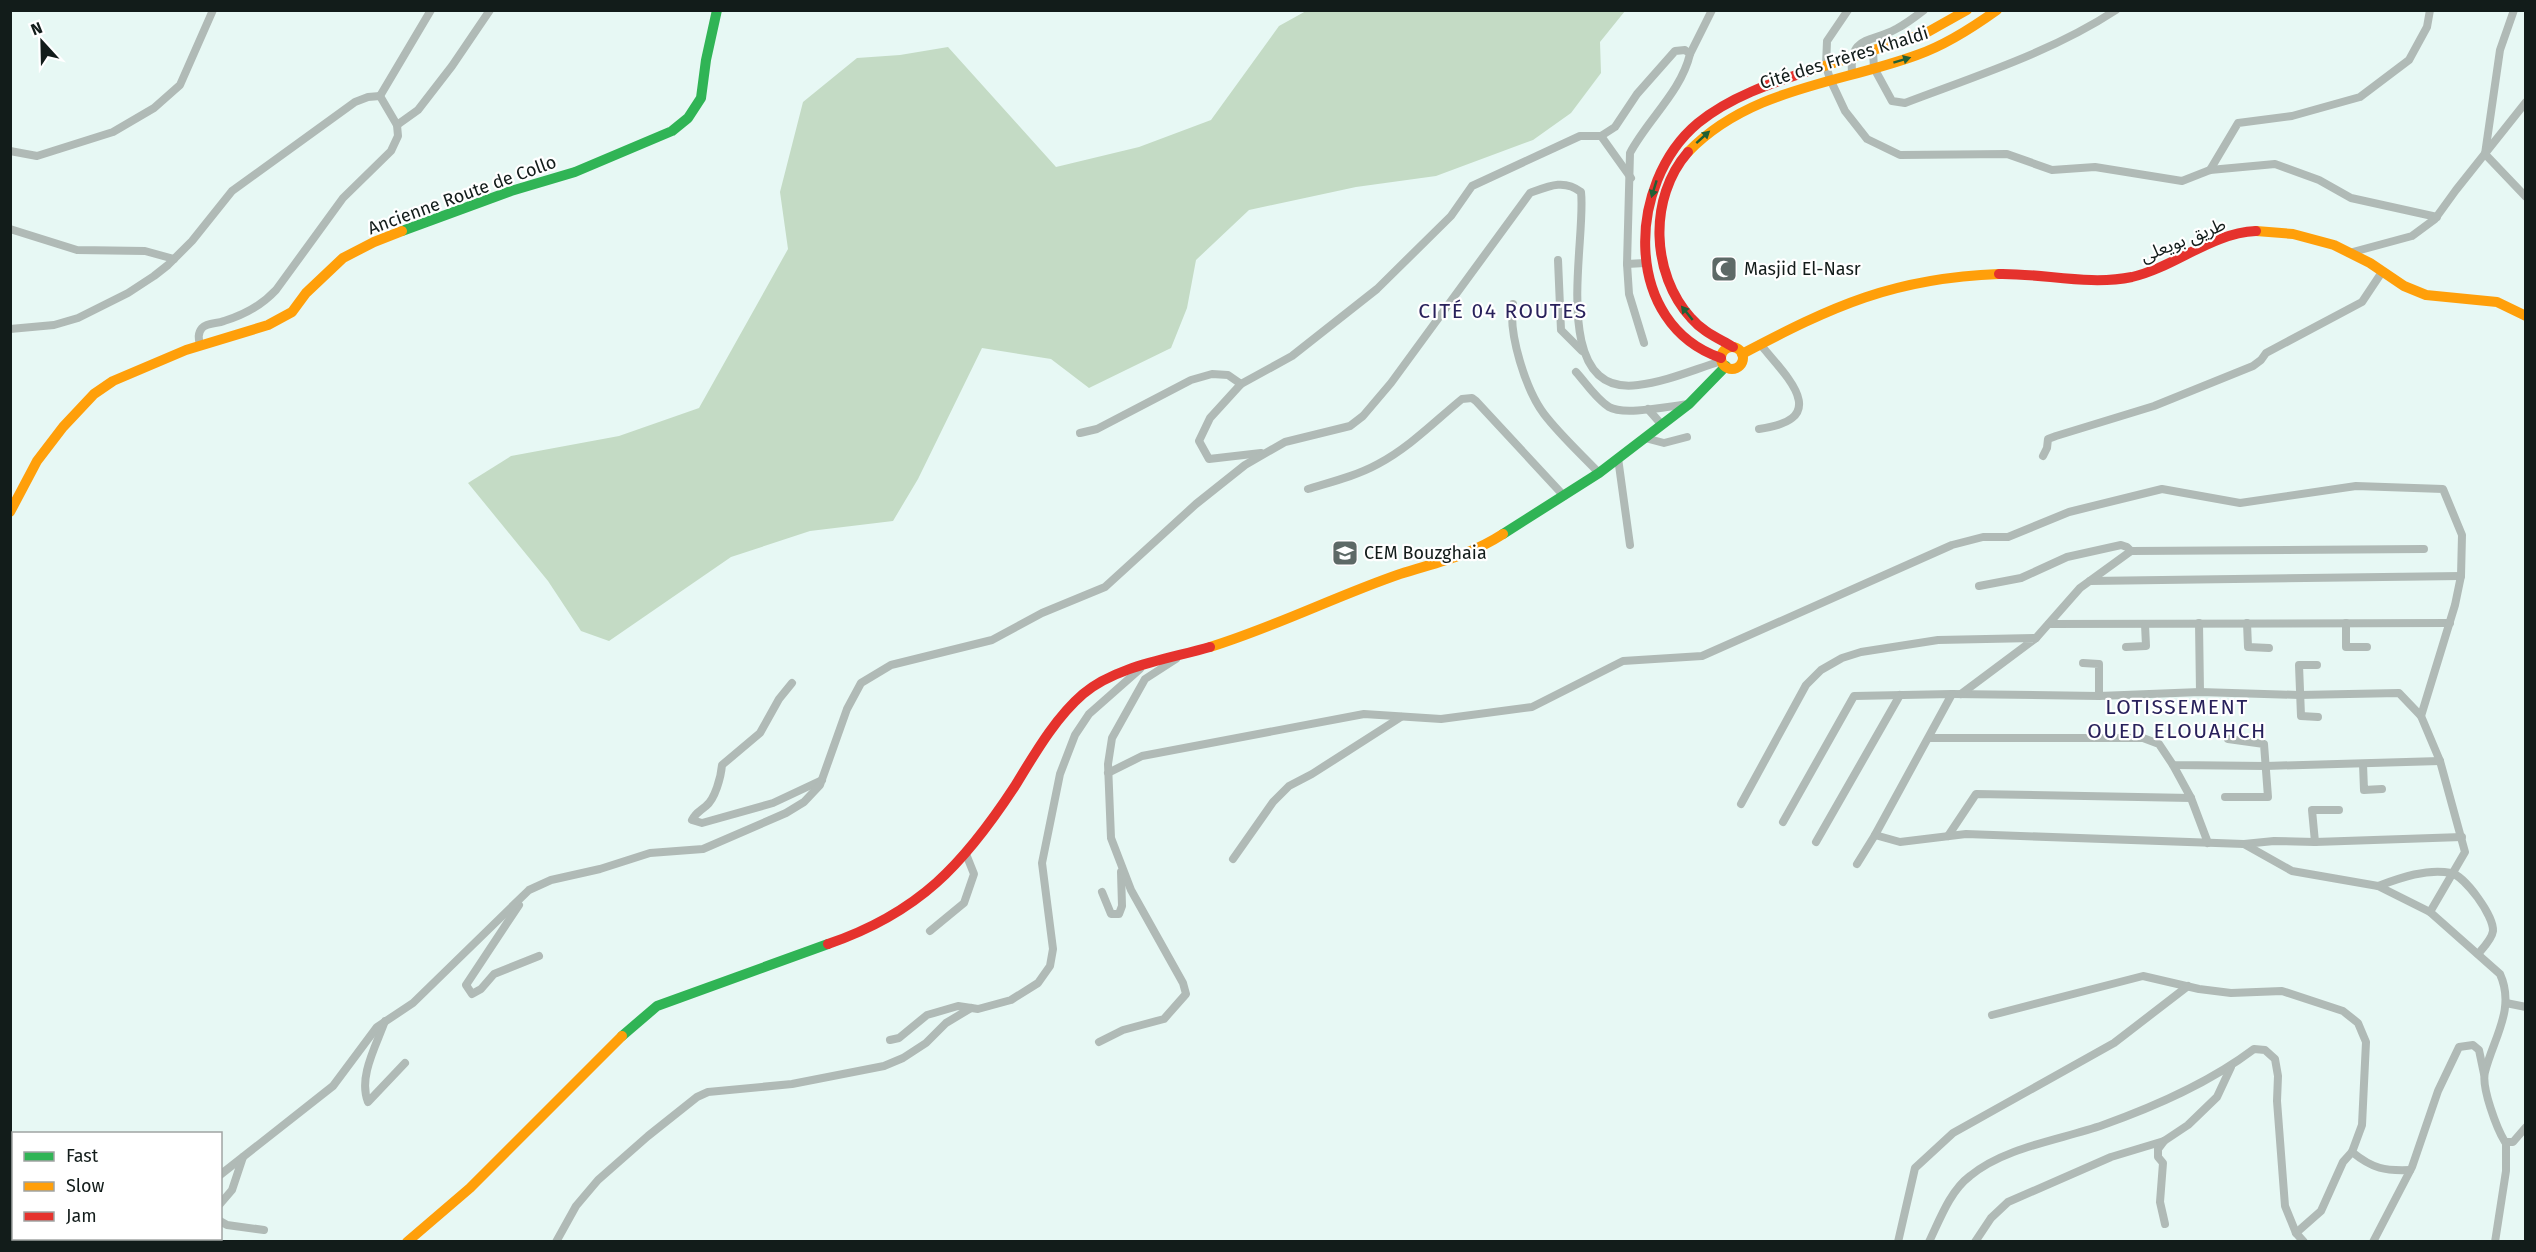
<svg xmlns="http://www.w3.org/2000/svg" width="2536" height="1252" viewBox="0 0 2536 1252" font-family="'Fira Sans','Noto Sans Arabic',sans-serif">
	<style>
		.forest { fill: #c4dbc5 }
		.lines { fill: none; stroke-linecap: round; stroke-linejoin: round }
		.street { stroke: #b0bab6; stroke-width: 8 }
		.fast { stroke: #30b455; stroke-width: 10 }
		.slow { stroke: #ff9f0a; stroke-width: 10 }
		.jam { stroke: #e5322d; stroke-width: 10 }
		.oneway { fill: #206035 }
		.labels { text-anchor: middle; stroke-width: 4.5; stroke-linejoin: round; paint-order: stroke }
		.street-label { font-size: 18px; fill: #121c1a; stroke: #fff }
		.poi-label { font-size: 18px; fill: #121c1a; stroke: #fff; text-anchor: start }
		.quarter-label { font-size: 21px; letter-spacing: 1.5px; fill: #28215b; stroke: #fff }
	</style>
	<rect width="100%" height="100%" fill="#e7f8f4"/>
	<polygon class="forest" points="1306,11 1625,11 1600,42 1601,73 1571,113 1533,140 1436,176 1356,187 1249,210 1196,260 1187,308 1171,348 1089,388 1051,359 982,348 918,479 893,521 810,531 731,557 609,641 581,631 548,581 468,483 511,456 619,436 699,408 788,249 780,192 803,102 857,58 900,55 948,47 1056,167 1139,147 1211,120 1279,26"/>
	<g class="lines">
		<g class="street">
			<polyline points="1848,10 1827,41 1826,66 1830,79 1845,111 1867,139 1900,155 2007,154 2052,170 2095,167 2182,181 2210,170 2275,164 2319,180 2351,198 2437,217"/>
			<path d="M1873 52 1874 68 1892 101 1905 103C1976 76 2052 52 2116 10"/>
			<polyline points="1690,54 1712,10"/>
			<path d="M1852 73C1849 35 1871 43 1896 29 1906 24 1915 17 1924 10"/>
			<polyline points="380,96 431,10"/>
			<polyline points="397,125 418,110 452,66 490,10"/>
			<polyline points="1601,136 1631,178"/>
			<polyline points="10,151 37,156 113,132 154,108 180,85 213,10"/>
			<polyline points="2485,154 2500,50 2514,10"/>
			<polyline points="2485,154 2526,197"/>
			<polyline points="2210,170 2238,123 2292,116 2360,97 2409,60 2427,27 2430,10"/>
			<polyline points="10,229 77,250 145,251 174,259"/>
			<polyline points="2349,253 2412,236 2435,219 2456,190 2526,102"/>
			<polyline points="1558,260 1561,330 1582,351"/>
			<polyline points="1627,264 1629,294 1644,343"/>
			<path d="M1513 304C1508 334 1526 390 1544 414 1560 435 1581 454 1599 473"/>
			<polyline points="10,329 54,325 78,318 128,293 154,276 168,265 192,241 232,191 355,102 368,97 380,96"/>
			<path d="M200 346C199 340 197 334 202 328 208 322 217 324 224 321 244 315 262 305 276 290L343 198 391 151 398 136 397 125 380 96"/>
			<path d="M1576 372C1586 383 1596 399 1609 407 1624 416 1670 406 1689 404"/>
			<polyline points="1648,409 1662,425"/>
			<path d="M1759 429C1833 419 1787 377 1760 344"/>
			<polyline points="1080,433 1097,429 1191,380 1212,374 1228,375 1241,384"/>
			<polyline points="1645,438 1664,443 1687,437"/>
			<path d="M1261 453 1209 459 1199 441 1210 418 1241 384 1292 356 1377 289 1451 216 1472 186 1580 136H1601L1615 127 1637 94 1675 51 1685 50 1690 54C1681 92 1648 119 1630 153L1627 264 1645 263"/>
			<polyline points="2043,456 2047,448 2048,439 2056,436 2154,406 2253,366 2261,360 2266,353 2362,302 2382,272"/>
			<polyline points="1618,458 1630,545"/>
			<path d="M1308 489C1331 482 1356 476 1378 464 1410 447 1435 421 1462 399L1472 398 1476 401 1564 496"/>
			<polyline points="2090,581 2461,576"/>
			<polyline points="1979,586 2021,578 2067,557 2121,545 2127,547 2131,551"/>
			<polyline points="2199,623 2200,692"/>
			<polyline points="2247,623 2248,647 2269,648"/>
			<polyline points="2346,623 2346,647 2367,647"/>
			<polyline points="2049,624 2450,623"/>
			<polyline points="2036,638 2080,588 2131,551 2424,549"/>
			<polyline points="2126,647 2146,646 2145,624"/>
			<polyline points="2083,663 2099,664 2099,696"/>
			<polyline points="2317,665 2299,665 2301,716 2318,717"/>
			<path d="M792 683 779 699 760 733 722 765C721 777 715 799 706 806 699 812 696 812 692 820L702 823 773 803 822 780"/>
			<polyline points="1952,694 2099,696 2200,692 2299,695 2399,693 2421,716"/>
			<polyline points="1929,738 2143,738 2159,744 2173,765 2266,766 2440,761"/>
			<polyline points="2363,764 2364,790 2382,789"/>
			<polyline points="2173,765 2191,798 2208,843"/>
			<polyline points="1108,773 1142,756 1364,714 1441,719 1532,707 1623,661 1702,656 1952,545 1983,537 2008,537 2069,512 2162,489 2240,503 2356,486 2443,489 2462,535 2461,576 2455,605 2421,716 2440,761 2465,852 2430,912"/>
			<polyline points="2225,797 2268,797 2264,744 2228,739"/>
			<polyline points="1741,804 1806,685 1821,670 1842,658 1861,652 1938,640 2036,638 1961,694"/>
			<path d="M1783 822 1854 696 1952 694 1875 835 1900 842 1966 834 2244 844 2292 871 2378 886 2430 912 2500 974C2516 1009 2493 1039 2485 1072 2481 1087 2497 1129 2505 1142H2513L2526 1127"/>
			<polyline points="1948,836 1976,794 2191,798"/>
			<polyline points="1816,842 1900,695"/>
			<polyline points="2315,842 2312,810 2339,810"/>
			<polyline points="2244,844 2274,841 2315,842 2462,837"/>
			<polyline points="1233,859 1273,802 1289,786 1312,774 1401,717"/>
			<polyline points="1857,864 1875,835"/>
			<path d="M2378 886C2400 878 2427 868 2451 873 2465 876 2494 916 2493 931 2492 939 2483 948 2478 954"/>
			<polyline points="1102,892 1111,914 1119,914 1122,906 1121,872"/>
			<polyline points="519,905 466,985 472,994 481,989 494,974 539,956"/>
			<polyline points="930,931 964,903 974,874 966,854"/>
			<polyline points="2506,1003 2526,1007"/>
			<path d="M1992 1015 2143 976 2199 989 2231 993 2282 991 2343 1011 2358 1023 2366 1042 2362 1125 2352 1152C2373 1169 2385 1171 2410 1170"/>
			<path d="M385 1021C376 1046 358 1077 368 1102L405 1063"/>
			<polyline points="890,1040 899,1038 927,1015 958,1006 978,1009 1011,1000 1038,983 1050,966 1053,949 1042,863 1060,774 1075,735 1089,714 1140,669"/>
			<polyline points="1099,1042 1123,1030 1164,1019 1186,994 1183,983 1131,890 1111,838 1108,764 1112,738 1145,679 1176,659"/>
			<polyline points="2164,1141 2158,1149 2158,1157 2163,1163 2160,1202 2165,1224"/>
			<path d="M220 1175 333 1086 377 1027 413 1003 529 890 551 880 600 869 650 853 703 849 786 813 804 802 820 785 847 709 861 683 891 665 992 640 1042 613 1105 587 1196 504 1245 465 1285 442 1350 426 1363 416 1391 383 1530 193C1549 186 1564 179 1581 192 1587 239 1547 397 1638 385 1666 382 1695 369 1722 361"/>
			<polyline points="220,1204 232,1190 243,1157"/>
			<polyline points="220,1221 227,1225 264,1230"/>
			<polyline points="2296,1233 2321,1211 2343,1162 2352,1152"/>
			<polyline points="153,1242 154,1238"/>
			<polyline points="556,1242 576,1206 598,1180 648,1136 697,1097 708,1092 792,1084 884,1066 903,1058 926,1043 946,1023 971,1008"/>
			<polyline points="1898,1242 1915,1168 1953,1133 2114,1043 2188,986"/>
			<path d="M1929 1242C1940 1219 1950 1191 1970 1176 2005 1147 2060 1140 2103 1125 2156 1106 2209 1083 2254 1049L2265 1050 2275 1059 2278 1076 2277 1101 2285 1206 2296 1233 2304 1242"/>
			<polyline points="1975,1242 1991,1218 2008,1202 2111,1157 2164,1141 2188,1125 2217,1097 2231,1067"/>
			<polyline points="2373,1242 2412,1167 2438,1091 2459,1047 2473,1045 2479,1050 2484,1074"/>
			<polyline points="2495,1242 2506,1171 2506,1143"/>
		</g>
		<g class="fast">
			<polyline points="402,231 511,191 575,172 672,131 688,118 701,98 706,60 717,10"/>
			<polyline points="1503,534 1599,473 1689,404 1726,366"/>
			<polyline points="622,1036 657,1006 828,944"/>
		</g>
		<g class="slow">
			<polyline points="1809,71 1926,33 1967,10"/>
			<path d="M1688 152C1750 88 1838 84 1917 55 1946 45 1972 28 1997 10"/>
			<polyline points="2256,231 2293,234 2334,245 2370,263 2404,286 2426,295 2497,302 2526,316"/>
			<circle cx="1732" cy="358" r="11"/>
			<path d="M1742 354C1833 306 1893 278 1999 274"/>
			<polyline points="10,512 37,461 63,427 94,394 113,381 186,350 268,325 292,312 306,293 343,258 374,242 402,231"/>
			<path d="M1210 647C1275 627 1336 596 1400 574 1438 562 1469 556 1503 534"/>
			<polyline points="407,1242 470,1188 622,1036"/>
		</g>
		<g class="jam">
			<path d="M1688 152C1648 198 1651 274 1691 318 1703 332 1718 338 1733 347"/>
			<path d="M1999 274C2043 273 2088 286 2132 277 2175 267 2211 233 2256 231"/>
			<path d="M1721 358C1622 324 1626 183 1698 123 1730 97 1771 83 1809 71"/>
			<path d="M828 944C919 913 964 864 1015 786 1034 755 1055 718 1083 694 1116 666 1169 659 1210 647"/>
		</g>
	</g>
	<defs><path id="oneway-solid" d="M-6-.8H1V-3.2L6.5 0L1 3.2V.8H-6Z" transform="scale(1.5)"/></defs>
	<g class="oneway">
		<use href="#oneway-solid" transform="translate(1902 60) rotate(-17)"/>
		<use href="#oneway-solid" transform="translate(1703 137) rotate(-42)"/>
		<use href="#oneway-solid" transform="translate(1654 189) rotate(107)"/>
		<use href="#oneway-solid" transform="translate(1687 313) rotate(-129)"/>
	</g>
	<defs>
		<symbol id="mosque-square" viewBox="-11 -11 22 22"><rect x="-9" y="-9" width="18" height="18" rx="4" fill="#5d6966" stroke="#fff"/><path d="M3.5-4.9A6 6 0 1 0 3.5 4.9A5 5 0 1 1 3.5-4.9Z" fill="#fff"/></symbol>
		<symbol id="school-square" viewBox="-11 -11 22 22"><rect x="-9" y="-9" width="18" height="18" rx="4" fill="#5d6966" stroke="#fff"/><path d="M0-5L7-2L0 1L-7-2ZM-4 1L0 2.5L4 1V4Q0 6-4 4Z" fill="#fff"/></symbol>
	</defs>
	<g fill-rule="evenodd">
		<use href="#mosque-square" x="1709" y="254" width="30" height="30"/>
		<use href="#school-square" x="1330" y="538" width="30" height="30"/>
	</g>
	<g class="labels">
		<g class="street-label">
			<text transform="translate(1844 58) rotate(-17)" y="6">Cité des Frères Khaldi</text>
			<text transform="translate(462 195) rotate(-20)" y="6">Ancienne Route de Collo</text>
			<text transform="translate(2183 240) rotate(-22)" y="6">طريق بويعلى</text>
		</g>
		<g class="poi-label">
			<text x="1744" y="275">Masjid El-Nasr</text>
			<text x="1364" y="559">CEM Bouzghaia</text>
		</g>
		<g class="quarter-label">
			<text x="1503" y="318">CITÉ 04 ROUTES</text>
			<text x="2177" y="714">LOTISSEMENT<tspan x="2177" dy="24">OUED ELOUAHCH</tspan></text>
		</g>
	</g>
	<rect width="2536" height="1252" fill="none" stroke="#121c1a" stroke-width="24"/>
	<rect x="12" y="1132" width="210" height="108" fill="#ffffff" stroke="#a0a4a3" stroke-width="1.5"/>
	<rect x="24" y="1152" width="30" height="9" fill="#30b455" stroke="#a0a4a3" stroke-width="1.5"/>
	<text x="66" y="1162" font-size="18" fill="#121c1a">Fast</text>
	<rect x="24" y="1182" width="30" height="9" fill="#ff9f0a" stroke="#a0a4a3" stroke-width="1.5"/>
	<text x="66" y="1192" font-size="18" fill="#121c1a">Slow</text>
	<rect x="24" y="1212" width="30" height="9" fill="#e5322d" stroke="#a0a4a3" stroke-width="1.5"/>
	<text x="66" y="1222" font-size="18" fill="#121c1a">Jam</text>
	<g transform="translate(42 42) rotate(338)" stroke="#ffffff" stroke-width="4.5" paint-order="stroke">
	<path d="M0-4.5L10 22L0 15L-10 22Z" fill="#121c1a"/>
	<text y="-9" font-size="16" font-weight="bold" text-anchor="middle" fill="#121c1a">N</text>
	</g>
</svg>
